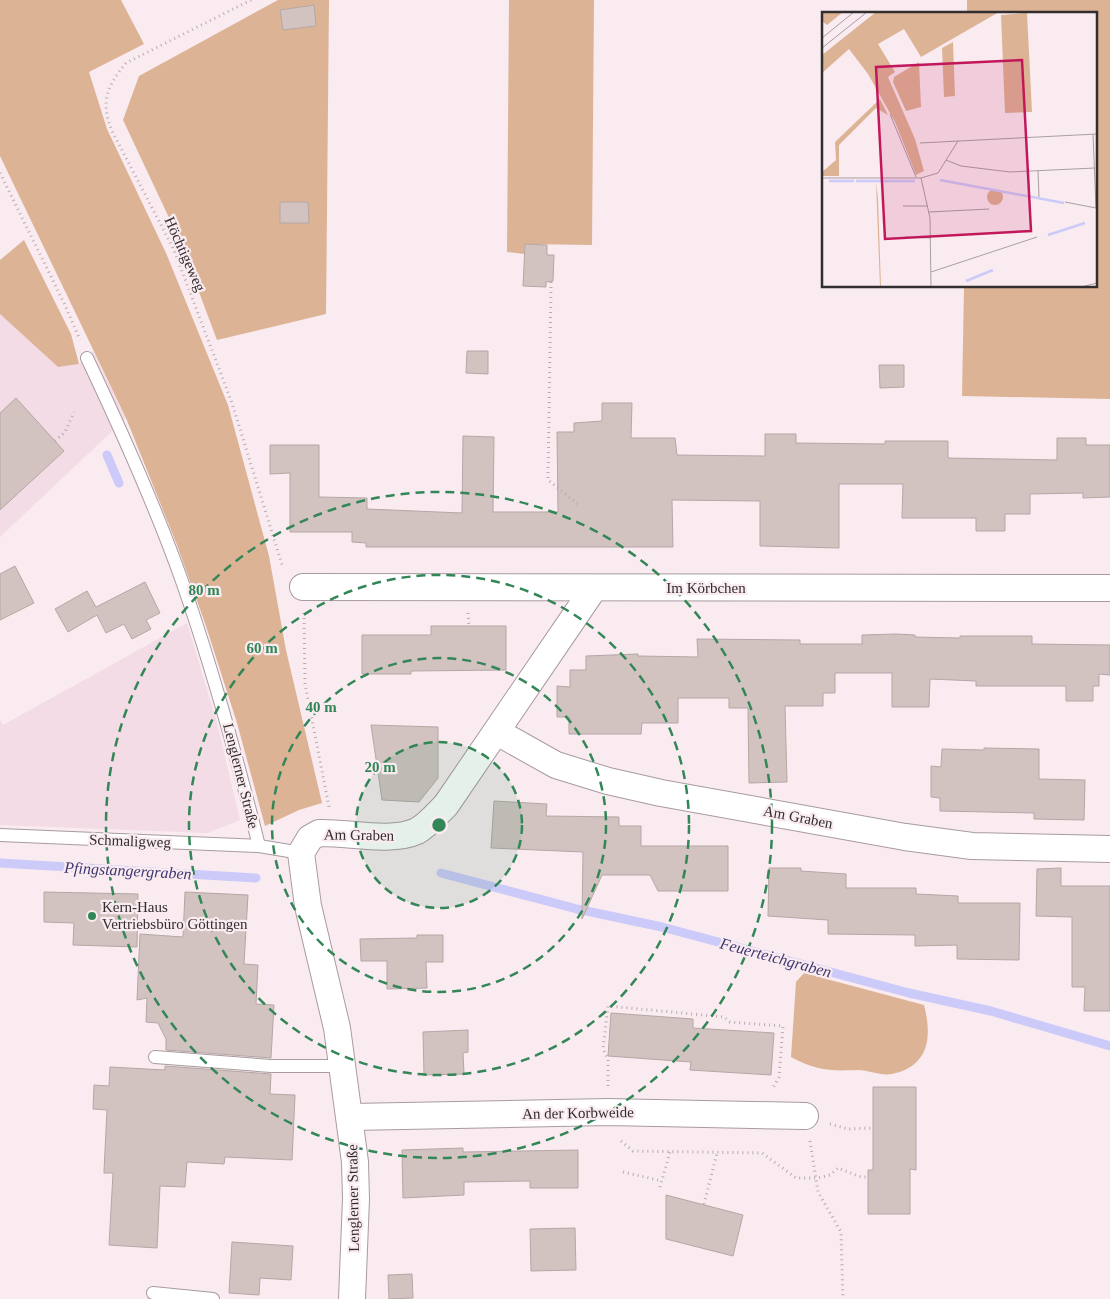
<svg xmlns="http://www.w3.org/2000/svg" width="1110" height="1299" viewBox="0 0 1110 1299" font-family="Georgia,serif">
	<style>
		.built { fill: #f3dce5 }
		.green { fill: #ddb395 }
		.lines { fill: none; stroke-linecap: round; stroke-linejoin: round }
		.stream { stroke: #cbcaf9; stroke-width: 9 }
		.building { fill: #d2c3c1; stroke: #b5a7a5 }
		.service-casing { stroke: #a89ba0; stroke-width: 14 }
		.minor-casing { stroke: #a89ba0; stroke-width: 28 }
		.path { stroke: #b7acb0; stroke-width: 3; stroke-dasharray: 1 4; stroke-linecap: butt }
		.service { stroke: #fff; stroke-width: 12 }
		.minor { stroke: #fff; stroke-width: 26 }
		.ring { fill: none; stroke: #338657; stroke-width: 2.5; stroke-dasharray: 9 6 }
		.poi-dot { fill: #338657; stroke: #f9ebf0; stroke-width: 2 }
		.labels { text-anchor: middle; stroke-width: 4.5; stroke-linejoin: round; paint-order: stroke }
		.street-label { font-size: 15px; fill: #322d2f; stroke: #f9ebf0 }
		.poi-label { font-size: 15px; fill: #322d2f; stroke: #f9ebf0; text-anchor: start }
		.water-label { font-size: 16px; font-style: italic; fill: #3e3871; stroke: #f9ebf0 }
		.inset-river { fill: none; stroke: #cbcaf9; stroke-width: 2.5 }
		.inset-road { fill: none; stroke: #a99fa3; stroke-width: 1 }
		.view { fill: #c2185b; fill-opacity: 0.15; stroke: #c2185b; stroke-width: 2.5 }
		.inset-edge { fill: none; stroke: #322d2f; stroke-width: 2.5 }
		.centre { fill: #338657; stroke: #f9ebf0; stroke-width: 2.5 }
		.ring-label { font-size: 15px; text-anchor: middle; font-weight: bold; fill: #338657; stroke: #f9ebf0; stroke-width: 4.5; stroke-linejoin: round; paint-order: stroke }
	</style>
	<rect width="100%" height="100%" fill="#f9ebf0"/>
	<g class="built">
		<polygon points="0,314 58,367 79,364 93,351 126,418 0,537"/>
		<polygon points="187,623 217,723 240,820 208,833 0,825 0,720 3,725"/>
	</g>
	<g class="green">
		<polygon points="0,0 121,0 144,44 89,72 107,129 166,253 228,405 269,556 286,650 322,803 299,810 265,826 237,723 206,626 177,545 126,418 0,156"/>
		<polygon points="278,0 329,0 326,314 217,340 179,239 123,120 139,76"/>
		<polygon points="509,0 594,0 592,245 525,244 524,254 507,252"/>
		<polygon points="967,0 1110,0 1110,399 962,396 964,286 1096,286 1096,14 967,14"/>
		<polygon points="24,240 71,334 79,364 58,367 0,314 0,260"/>
		<path d="M804 973 924 1005C932 1036 930 1066 892 1074 880 1076 869 1070 858 1070 830 1071 817 1071 791 1057L796 982Z"/>
	</g>
	<g class="lines">
		<g class="stream">
			<polyline points="107,455 119,483"/>
			<polyline points="0,863 256,878"/>
			<polyline points="441,873 577,909 662,927 909,993 991,1011 1110,1046"/>
		</g>
	</g>
	<g class="building">
		<polygon points="314,5 316,26 283,30 280,10"/>
		<polygon points="280,202 308,202 309,223 280,223"/>
		<polygon points="525,244 547,245 547,255 554,255 553,281 546,282 546,287 523,286"/>
		<polygon points="467,351 488,351 488,374 466,373"/>
		<polygon points="879,365 904,365 904,387 880,388"/>
		<polygon points="16,398 64,451 0,510 0,413"/>
		<polygon points="602,403 632,403 631,438 675,438 677,455 765,456 765,434 796,434 796,443 885,444 885,441 948,441 948,458 1057,460 1057,438 1086,438 1086,445 1110,445 1110,497 1083,498 1083,493 1030,494 1030,514 1005,514 1005,531 976,531 976,518 902,518 903,484 839,484 839,548 760,546 760,501 672,500 673,547 366,547 366,543 352,542 352,532 290,532 290,473 270,474 270,445 319,445 319,497 367,498 367,509 462,513 463,436 494,437 493,512 558,512 557,432 574,432 574,423 602,421"/>
		<polygon points="15,566 34,603 0,620 0,574"/>
		<polygon points="145,582 160,613 146,620 151,629 132,639 124,624 106,633 97,615 68,632 55,609 87,591 96,607"/>
		<polygon points="431,626 506,626 506,670 411,671 411,674 362,674 362,635 431,635"/>
		<polygon points="896,634 915,635 915,637 960,638 960,636 1032,636 1032,644 1110,645 1110,675 1099,674 1099,686 1093,686 1093,701 1066,701 1066,686 976,686 976,681 930,679 929,707 892,707 892,673 835,673 835,693 823,693 823,706 785,706 787,782 749,783 748,708 729,708 729,698 678,698 678,723 642,723 641,734 569,734 569,717 557,717 557,686 570,687 570,670 586,670 586,656 638,654 638,656 698,657 697,639 800,640 800,644 862,644 862,635"/>
		<polygon points="371,725 438,727 438,778 419,802 382,800"/>
		<polygon points="984,748 1039,749 1039,779 1085,780 1084,820 1034,819 1034,813 940,811 940,798 931,797 931,766 941,767 942,749 984,750"/>
		<polygon points="494,801 547,804 546,816 619,817 619,826 641,826 641,846 728,846 728,891 658,891 650,875 602,875 582,919 583,852 491,848"/>
		<polygon points="769,868 801,868 801,871 846,874 846,888 916,888 916,894 958,896 958,903 1020,903 1019,960 957,959 957,945 915,946 915,935 828,934 828,920 768,916"/>
		<polygon points="1061,868 1061,886 1110,886 1110,1011 1084,1011 1085,987 1072,987 1072,917 1036,916 1037,869"/>
		<polygon points="44,892 138,894 137,947 73,945 74,923 44,922"/>
		<polygon points="185,892 248,895 244,964 258,965 256,1004 274,1005 271,1058 166,1050 166,1039 158,1023 146,1022 147,998 137,1000 140,934 183,937"/>
		<polygon points="417,935 443,935 443,962 426,962 427,988 387,989 387,961 361,961 360,939 417,938"/>
		<polygon points="611,1013 693,1019 693,1028 774,1033 771,1075 690,1070 691,1062 608,1056"/>
		<polygon points="468,1030 468,1052 463,1053 464,1074 424,1075 423,1032"/>
		<polygon points="165,1066 271,1074 270,1094 295,1095 292,1160 225,1157 224,1164 187,1162 185,1187 160,1186 157,1248 109,1245 113,1173 104,1173 104,1171 107,1110 93,1109 94,1085 109,1086 110,1067 165,1070"/>
		<polygon points="873,1087 916,1087 916,1170 910,1169 910,1214 868,1214 868,1170 873,1170"/>
		<polygon points="463,1148 463,1152 578,1150 578,1188 530,1188 530,1181 464,1182 464,1195 403,1198 402,1150"/>
		<polygon points="666,1195 743,1215 733,1256 666,1239"/>
		<polygon points="575,1228 576,1270 531,1271 530,1229"/>
		<polygon points="232,1242 293,1246 291,1280 260,1278 259,1295 229,1293"/>
		<polygon points="412,1274 413,1298 389,1299 388,1275"/>
	</g>
	<g class="lines">
		<defs>
			<g id="service">
				<path d="M87 358C122 432 156 507 183 584 213 670 237 758 259 846"/>
				<polyline points="0,835 259,846 301,853"/>
				<polyline points="155,1057 271,1066 343,1066"/>
				<polyline points="153,1293 213,1299"/>
			</g>
			<g id="minor">
				<polyline points="303,587 1110,588"/>
				<polyline points="497,732 556,765 608,781 661,793 905,837 972,846 1110,849"/>
				<polyline points="350,1117 608,1112 805,1116"/>
				<path d="M352 1299 356 1199 355 1162 337 1028 308 906 301 853 310 838 319 833C348 832 391 843 417 831 428 825 437 814 446 805L594 588"/>
			</g>
		</defs>
		<use href="#service" class="service-casing"/>
		<use href="#minor" class="minor-casing"/>
		<g class="path">
			<path d="M251 0 126 63C107 86 100 102 112 131L174 250 232 403 283 568"/>
			<polyline points="0,173 64,303 80,340"/>
			<polyline points="551,282 548,480 578,504"/>
			<polyline points="55,441 65,432 74,412"/>
			<polyline points="304,613 305,684 329,807"/>
			<polyline points="468,613 469,626"/>
			<polyline points="608,1086 608,1059 603,1049 608,1006 724,1017 730,1022 783,1026 779,1077 773,1088"/>
			<polyline points="830,1124 848,1129 873,1128"/>
			<polyline points="621,1141 633,1151 762,1153 796,1178 818,1178 830,1175 838,1168 861,1177 868,1177"/>
			<polyline points="810,1141 818,1192 841,1232 843,1299"/>
			<polyline points="623,1172 662,1181"/>
			<polyline points="660,1187 670,1152"/>
			<polyline points="704,1204 717,1153"/>
		</g>
		<use href="#service" class="service"/>
		<use href="#minor" class="minor"/>
	</g>
	<circle cx="439" cy="825" r="83" fill="#338657" fill-opacity=".12"/>
	<g class="ring">
		<circle cx="439" cy="825" r="83"/>
		<circle cx="439" cy="825" r="167"/>
		<circle cx="439" cy="825" r="250"/>
		<circle cx="439" cy="825" r="333"/>
	</g>
	<circle class="poi-dot" cx="92" cy="916" r="5"/>
	<g class="labels">
		<g class="street-label">
			<text transform="translate(185 254) rotate(66)" y="5">Höchtigeweg</text>
			<text x="706" y="593">Im Körbchen</text>
			<text transform="translate(241 776) rotate(76)" y="5">Lenglerner Straße</text>
			<text transform="translate(798 817) rotate(11)" y="5">Am Graben</text>
			<text transform="translate(359 835) rotate(1)" y="5">Am Graben</text>
			<text transform="translate(130 841) rotate(2)" y="5">Schmaligweg</text>
			<text transform="translate(578 1113) rotate(-1)" y="5">An der Korbweide</text>
			<text transform="translate(353 1198) rotate(-91)" y="5">Lenglerner Straße</text>
		</g>
		<g class="poi-label">
			<text x="102" y="912">Kern-Haus<tspan x="102" dy="17">Vertriebsbüro Göttingen</tspan></text>
		</g>
		<g class="water-label">
			<text transform="translate(128 870) rotate(3)" y="6">Pfingstangergraben</text>
			<text transform="translate(776 957) rotate(15)" y="6">Feuerteichgraben</text>
		</g>
	</g>
	<g transform="translate(822 12)">
		<rect width="275" height="275" fill="#f9ebf0"/>
		<path d="M0 0H21L5 13 0 9ZM54 0H177L99 45 82 17 56 32 73 60 66 65 93 127 102 159 94 163 73 110 46 62 27 37 0 61V43ZM205 1 210 100 183 101 179 3ZM131 30 133 84 122 85 120 36ZM97 50 99 95 84 99 71 70 72 65ZM58 87 66 103 54 96 17 133V164H0V160L14 148 13 130ZM54 170 56 186 59 275H58ZM165 185a8 8 0 1 1 16 0a8 8 0 1 1-16 0Z" fill="#ddb395"/>
		<path class="inset-river" d="M118 168 242 191M7 169H32M34 169H93M226 223 263 211M144 269 171 258"/>
		<path class="inset-road" d="M0 26 32 0M0 36 45 0M68 102 94 165M98 131 275 122M124 148 139 154 188 160 273 156M216 159 217 185M0 166H99M99 166 108 206 109 275M99 166 116 161 136 129M243 190 274 196 271 122M81 194H106M107 200 167 197M83 225 109 226M109 260 215 225M259 275 275 271"/>
		<path class="view" d="M200 48 209 219 63 227 54 55Z"/>
		<rect width="275" height="275" class="inset-edge"/>
	</g>
	<circle cx="439" cy="825" r="8" class="centre"/>
	<g class="ring-label">
		<text x="204" y="595">80 m</text>
		<text x="262" y="653">60 m</text>
		<text x="321" y="712">40 m</text>
		<text x="380" y="772">20 m</text>
	</g>
</svg>
